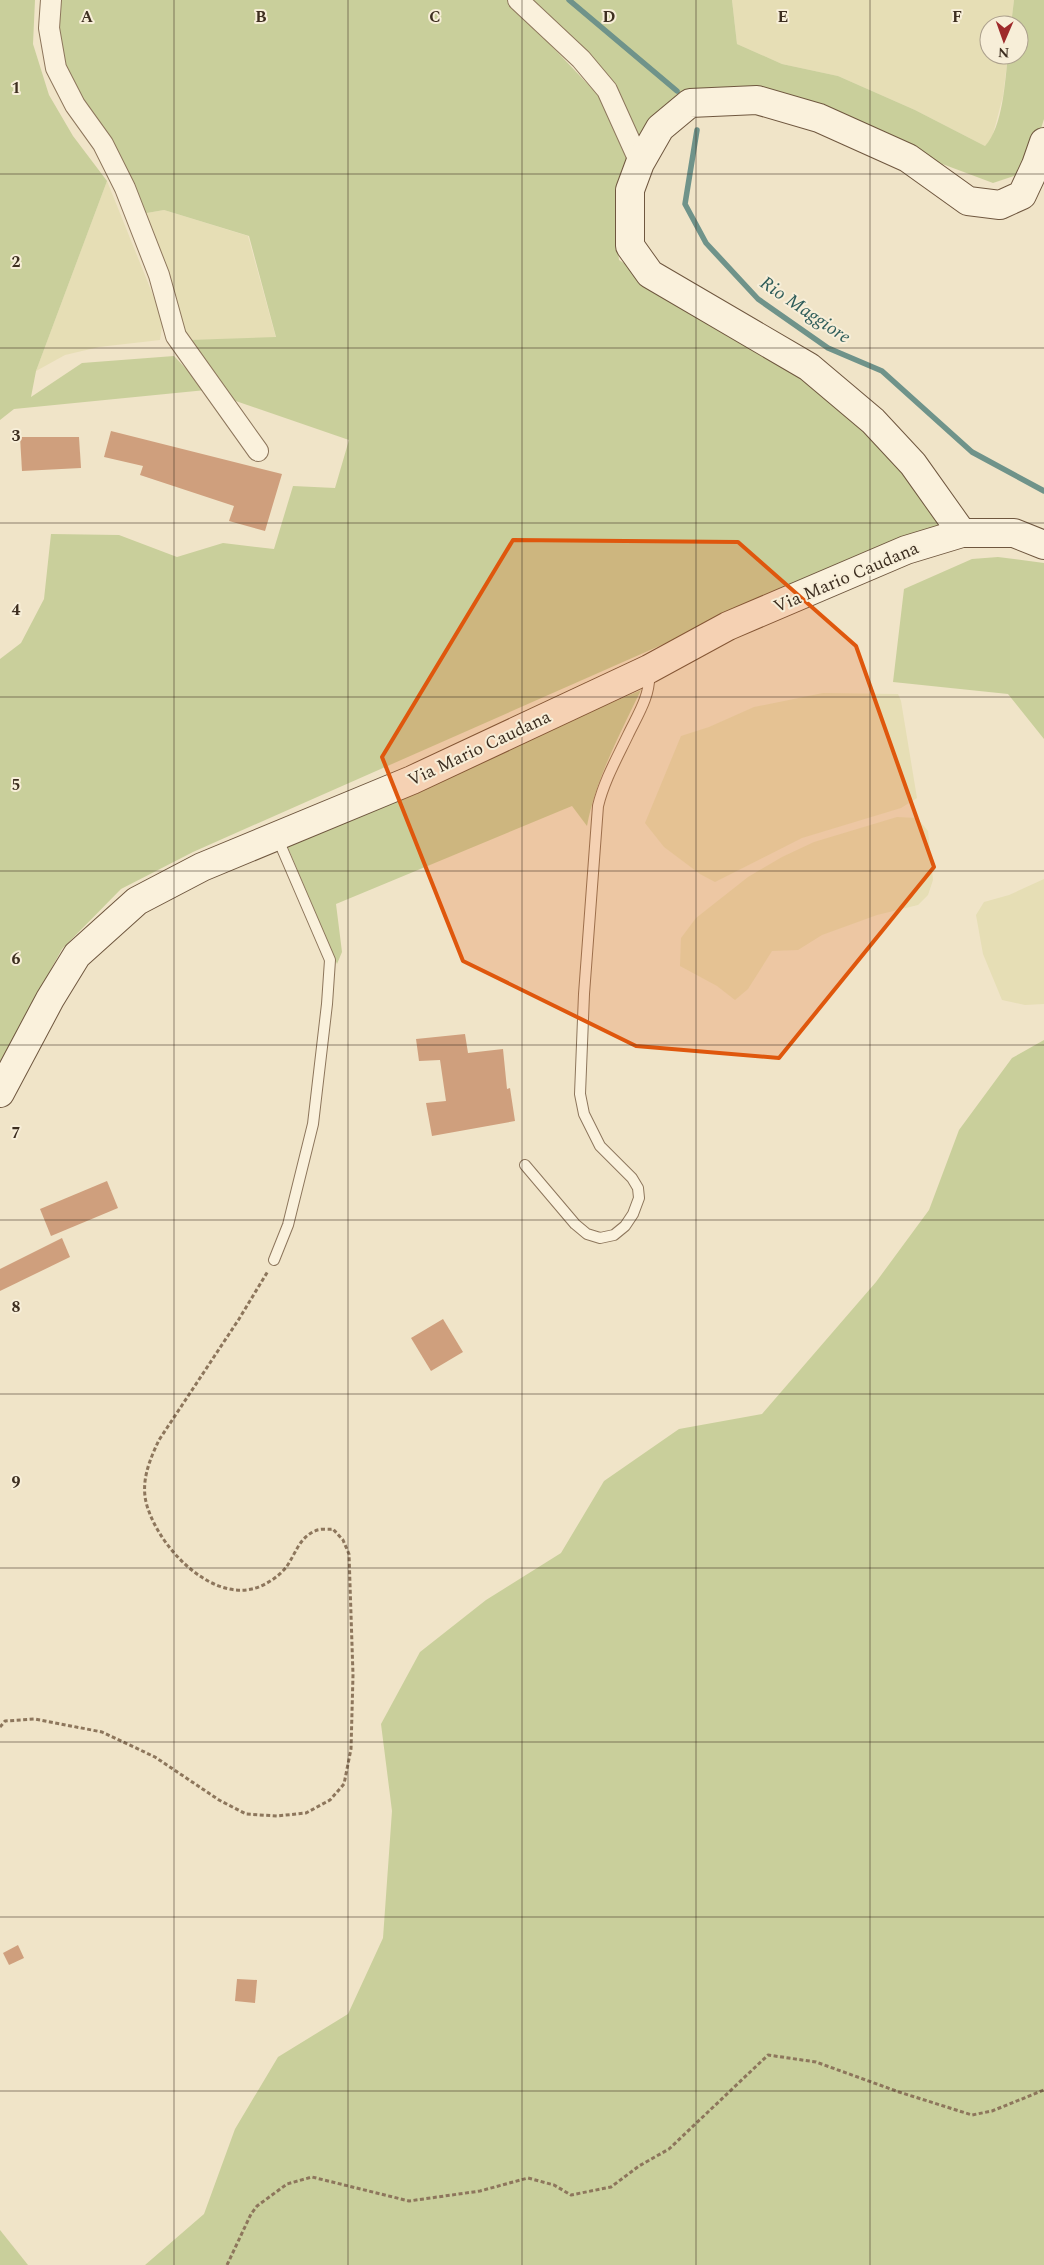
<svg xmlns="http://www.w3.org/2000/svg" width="1044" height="2265" viewBox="0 0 1044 2265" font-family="Spectral,serif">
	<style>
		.farmland { fill: #e6deb5 }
		.green { fill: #c9cf9b }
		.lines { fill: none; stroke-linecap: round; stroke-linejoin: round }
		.stream { stroke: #6f938a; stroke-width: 5.5 }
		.building { fill: #cf9f7d }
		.lane-casing { stroke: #8d765c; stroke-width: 12 }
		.street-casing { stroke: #8d765c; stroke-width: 22 }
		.secondary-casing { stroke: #6f573f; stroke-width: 30 }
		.path { stroke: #8d765c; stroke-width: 3; stroke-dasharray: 4 2.5; stroke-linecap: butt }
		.lane { stroke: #faf1dc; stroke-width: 10 }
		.street { stroke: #faf1dc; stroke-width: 20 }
		.secondary { stroke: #faf1dc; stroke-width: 28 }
		.marked { fill: #df570d; fill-opacity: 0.2; stroke: #df570d; stroke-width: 4; stroke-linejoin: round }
		.grid { fill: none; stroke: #3d2e20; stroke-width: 1; stroke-opacity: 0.55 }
		.labels { text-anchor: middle; stroke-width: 4; stroke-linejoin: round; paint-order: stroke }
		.street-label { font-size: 18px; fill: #3d2e20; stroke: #f7eed8 }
		.water-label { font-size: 19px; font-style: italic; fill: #2f5d5a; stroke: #f7eed8 }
		.grid-label { font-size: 16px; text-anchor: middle; font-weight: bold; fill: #3d2e20; stroke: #f7eed8; stroke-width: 4; stroke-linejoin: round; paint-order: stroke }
	</style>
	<rect width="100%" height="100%" fill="#f0e4c8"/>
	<g class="farmland">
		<polygon points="732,0 1014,0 1011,25 989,25 989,55 1008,55 1003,96 992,138 985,146 915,110 838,76 782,64 737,44"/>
		<polygon points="107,181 163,320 160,340 99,347 65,355 36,371"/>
		<polygon points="164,210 248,236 276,338 187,340 141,214"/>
		<polygon points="823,693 898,694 901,701 917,798 901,808 802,838 715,882 700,874 664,847 645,823 681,736 709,727 754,707"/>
		<polygon points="897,817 917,818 928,831 933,880 928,895 918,905 877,915 822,935 798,950 772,951 748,989 735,1000 717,986 680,966 681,938 696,918 748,877 782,857 814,842"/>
		<polygon points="1044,879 1044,1004 1025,1005 1002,1000 983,954 976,915 984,902 1009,895"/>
	</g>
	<g class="green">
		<polygon points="0,0 35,0 33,44 49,95 73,136 107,181 36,371 31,397 82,363 174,356 206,390 14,409 0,420"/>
		<polygon points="57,0 508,0 599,96 630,166 615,220 619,260 789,368 897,459 943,526 725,617 315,798 193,852 121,889 62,949 0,1062 0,659 21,643 44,599 51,534 119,535 177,557 223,543 274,549 293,486 335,488 349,440 230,399 187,340 276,337 249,236 164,210 141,214 62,67"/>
		<path d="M531 0H732L737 44 782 64 838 76 915 110 985 146C1003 127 1005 81 1008 55H1019V25H1011L1014 0H1044V119L1030 163 1014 176 993 183 913 153 688 95 640 143 615 83Z"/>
		<polygon points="998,557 1044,563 1044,739 1008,694 893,682 904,589 972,559"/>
		<path d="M641 690C620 734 596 778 587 826L572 806 336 904 342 952 337 964 286 843Z"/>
		<polygon points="1044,1040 1044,2265 145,2265 204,2214 235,2129 278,2057 348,2014 383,1938 392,1811 381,1724 420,1652 486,1600 561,1553 604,1481 679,1429 762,1414 876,1282 929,1210 959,1130 1012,1058"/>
		<polygon points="0,2230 28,2265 0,2265"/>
	</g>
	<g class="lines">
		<g class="stream">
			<polyline points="569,0 677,91"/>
			<polyline points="697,130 685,204 706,243 758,299 828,348 882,371 972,452 1044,491"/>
		</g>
	</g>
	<g class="building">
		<polygon points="111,431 282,474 265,531 229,521 234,506 140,475 143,466 104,457"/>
		<polygon points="20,437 79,437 81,468 22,471"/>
		<polygon points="465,1034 468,1053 503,1049 507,1089 510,1088 515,1121 432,1136 426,1103 446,1101 440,1060 419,1061 416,1039"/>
		<polygon points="107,1181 118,1208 51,1236 40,1209"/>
		<polygon points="62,1238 70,1257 0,1291 0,1269"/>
		<polygon points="443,1319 463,1352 431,1371 411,1338"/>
		<polygon points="18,1945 24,1958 9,1965 3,1953"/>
		<polygon points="237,1979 257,1980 255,2003 235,2001"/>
	</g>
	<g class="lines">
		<defs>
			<g id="lane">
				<path d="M525 1165 575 1224 587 1234 600 1238 614 1235 625 1226 633 1214 639 1198 638 1188 632 1178 600 1146 584 1114 580 1094 584 994 598 806C604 781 617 758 628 735 637 716 651 695 649 673"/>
				<polyline points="274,1260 288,1225 313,1124 327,1004 330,960 277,837"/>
			</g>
			<g id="street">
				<polyline points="51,0 49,28 56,68 75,105 103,144 125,188 159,275 176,336 258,451"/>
				<polyline points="518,0 581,59 607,90 640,163"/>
			</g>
			<g id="secondary">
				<polyline points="962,533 913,464 873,421 809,367 650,274 630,246 630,190 640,163 660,128 690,103 757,100 819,118 908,158 968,201 1000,205 1022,195 1036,165 1044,142"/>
				<polyline points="0,1093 50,999 77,955 137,901 202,867 412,780 649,669 728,626 906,550 962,533 1014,533 1044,545"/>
			</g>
		</defs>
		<use href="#lane" class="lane-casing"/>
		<use href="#street" class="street-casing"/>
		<use href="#secondary" class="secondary-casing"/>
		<g class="path">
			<path d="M0 1727 5 1721 35 1719 102 1732 155 1757 219 1800 246 1814 277 1816 306 1813 330 1800 344 1784 351 1749 353 1675 349 1554 343 1540 333 1529C328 1530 320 1528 315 1531 299 1538 296 1553 287 1566 280 1576 265 1586 252 1589 206 1599 156 1543 146 1502 141 1480 150 1459 159 1440L239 1319 268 1271"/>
			<polyline points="227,2265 251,2214 257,2206 287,2184 312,2177 409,2201 480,2191 528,2178 554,2185 571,2195 611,2187 639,2166 669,2149 768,2055 816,2062 899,2092 972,2115 992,2111 1044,2090"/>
		</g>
		<use href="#lane" class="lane"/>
		<use href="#street" class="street"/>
		<use href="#secondary" class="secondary"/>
	</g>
	<path class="marked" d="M513 540 738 542 856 646 934 867 779 1058 636 1046 463 961 382 757Z"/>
	<path class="grid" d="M174 0V2265M348 0V2265M522 0V2265M696 0V2265M870 0V2265M0 174H1044M0 348H1044M0 523H1044M0 697H1044M0 871H1044M0 1045H1044M0 1220H1044M0 1394H1044M0 1568H1044M0 1742H1044M0 1917H1044M0 2091H1044"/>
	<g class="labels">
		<g class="street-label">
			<text transform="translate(846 577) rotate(-23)" y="6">Via Mario Caudana</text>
			<text transform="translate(479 748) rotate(-25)" y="6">Via Mario Caudana</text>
		</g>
		<g class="water-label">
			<text transform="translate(806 309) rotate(34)" y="7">Rio Maggiore</text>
		</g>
	</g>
	<g class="grid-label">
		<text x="87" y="22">A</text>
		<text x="261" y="22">B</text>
		<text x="435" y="22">C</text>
		<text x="609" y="22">D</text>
		<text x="783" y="22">E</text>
		<text x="957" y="22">F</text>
		<text x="16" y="93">1</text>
		<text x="16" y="267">2</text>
		<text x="16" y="441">3</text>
		<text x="16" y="615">4</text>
		<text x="16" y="790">5</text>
		<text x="16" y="964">6</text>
		<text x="16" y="1138">7</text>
		<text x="16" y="1312">8</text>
		<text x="16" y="1487">9</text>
	</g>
	<g transform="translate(1004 40) rotate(182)"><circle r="24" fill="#f7eed8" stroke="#ada18e"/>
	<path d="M0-4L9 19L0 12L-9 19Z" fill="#9e2a2b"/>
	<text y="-8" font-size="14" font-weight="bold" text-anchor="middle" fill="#3d2e20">N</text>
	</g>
</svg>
